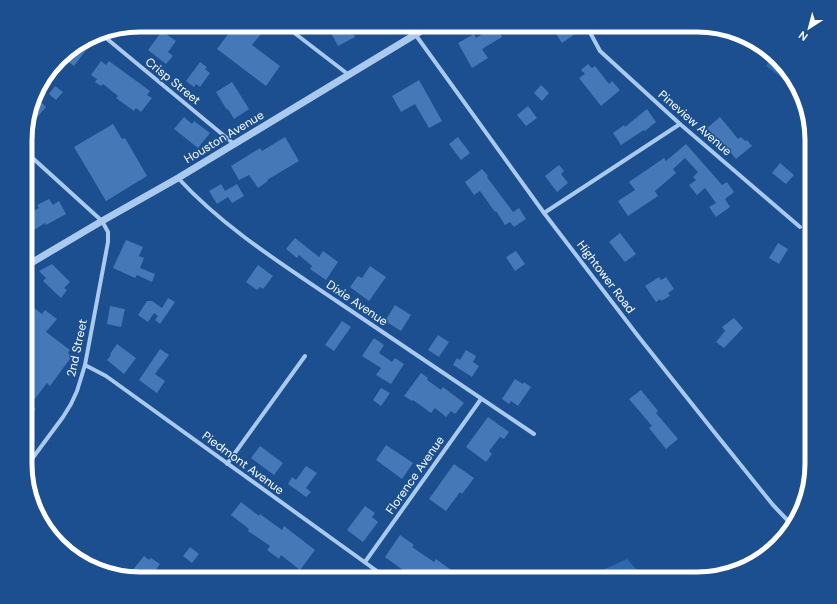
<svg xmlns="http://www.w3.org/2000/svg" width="837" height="604" viewBox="0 0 837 604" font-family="'DM Sans',sans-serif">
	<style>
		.green { fill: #2e69ad }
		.building { fill: #4478b7 }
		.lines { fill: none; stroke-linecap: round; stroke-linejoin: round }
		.minor { stroke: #a9c9ee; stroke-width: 4 }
		.tertiary { stroke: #a9c9ee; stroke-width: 7 }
		.labels { text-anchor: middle; stroke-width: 3; stroke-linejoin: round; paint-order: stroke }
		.street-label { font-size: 12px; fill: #fff; stroke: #1b4f8f }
		.rim { fill: none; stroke: #fff; stroke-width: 5 }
	</style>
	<rect width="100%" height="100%" fill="#1b4f8f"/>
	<g class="green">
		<polygon points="773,56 800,89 800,91 766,66"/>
		<polygon points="627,559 645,579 582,579"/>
	</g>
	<g class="building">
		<polygon points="235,25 250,25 261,34 252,45 280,66 266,86 217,49"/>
		<polygon points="327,25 348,25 355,37 338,46"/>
		<polygon points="550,25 574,25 578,32 562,43"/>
		<polygon points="496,26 502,37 482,49 488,58 472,68 458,43 474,34 476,38"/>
		<polygon points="162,31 176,41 168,52 173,56 166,64 148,50"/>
		<polygon points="84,42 89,46 74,66 62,57 64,53"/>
		<polygon points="101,61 106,65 109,61 150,91 147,95 152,98 141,112 136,108 134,111 116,98 118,96 103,84 101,86 95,82 97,79 91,75"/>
		<polygon points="200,62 207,67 205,69 210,73 200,87 196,84 194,87 186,81"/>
		<polygon points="588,64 592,68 595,66 609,84 612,81 620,90 601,106 579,78 585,74 581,70"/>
		<polygon points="419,80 442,121 429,128 415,104 401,112 392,96"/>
		<polygon points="232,82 249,109 234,119 228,109 227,110 216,92"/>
		<polygon points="541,85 549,93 542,101 534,93"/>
		<polygon points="55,86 63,92 56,100 49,94"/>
		<polygon points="34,101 38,104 40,101 46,107 26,130 26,125"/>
		<polygon points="528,106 537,118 526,126 517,115"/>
		<polygon points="647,109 656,122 645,131 644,130 621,145 613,133 624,125 625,127"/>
		<polygon points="184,117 192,124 194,121 210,133 198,148 174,129"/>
		<polygon points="720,117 738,139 741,137 745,141 747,140 752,146 736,159 718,138 717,139 707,128"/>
		<polygon points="113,124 122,139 125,138 147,176 106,201 74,147"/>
		<polygon points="285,137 299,161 267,180 268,181 258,188 249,175 239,180 231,166 260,148 262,151"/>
		<polygon points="458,137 470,153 461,160 449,144"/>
		<polygon points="686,144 722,185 727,182 734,192 725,199 730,207 716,217 709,207 716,203 705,188 697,195 689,185 696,180 693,177 698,172 685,158 673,169 676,173 655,191 658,196 628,216 618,201 635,190 629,182 664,158 666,161"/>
		<polygon points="780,163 794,175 786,184 772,173"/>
		<polygon points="559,165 564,171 561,174 568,183 557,192 545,176"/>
		<polygon points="482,169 488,176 487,177 513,212 519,208 526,219 514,227 510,222 505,225 496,211 495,212 480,191 474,195 465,182"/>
		<polygon points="221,184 225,191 237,184 244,196 232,203 228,197 217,204 209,191"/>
		<polygon points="49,199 53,205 59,201 66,214 46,225 45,223 31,232 26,224 26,215 39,208 37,205"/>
		<polygon points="620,233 636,254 625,262 609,242"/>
		<polygon points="295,238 319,257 323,251 338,262 326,280 310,269 312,266 299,255 297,258 286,249"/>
		<polygon points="126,240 143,247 139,256 144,258 140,268 155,274 152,282 137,275 135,278 113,268"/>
		<polygon points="778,243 788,249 779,264 769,258"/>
		<polygon points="516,251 525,264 515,271 506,257"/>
		<polygon points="52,264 70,282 64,288 67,290 61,298 43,281 46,278 39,271"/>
		<polygon points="258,265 273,276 263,289 260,287 257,290 246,282"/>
		<polygon points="370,266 386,277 369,301 350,287 358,276 362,278"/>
		<polygon points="659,277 661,280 666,277 674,289 668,293 670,296 661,301 660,299 656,302 645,286"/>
		<polygon points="168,298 175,302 160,324 155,320 158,316 154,313 148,322 138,315 147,301 152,301 162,308"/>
		<polygon points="26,302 42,314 45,310 57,319 46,332 70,350 68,353 72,356 50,386 47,383 30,405 36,409 26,423"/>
		<polygon points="395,305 411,315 401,331 385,321"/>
		<polygon points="110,306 125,309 121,327 107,324"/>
		<polygon points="734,318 743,328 724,348 716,342 725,331 722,327"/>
		<polygon points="342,321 351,327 334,351 325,345"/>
		<polygon points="438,335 449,342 439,357 428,350"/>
		<polygon points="374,338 384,345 379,353 392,362 395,358 404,364 391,384 376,375 381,368 362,356"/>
		<polygon points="117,344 136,358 124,374 107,360 111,355 110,354"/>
		<polygon points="160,349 169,355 155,374 165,381 157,393 139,380"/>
		<polygon points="466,350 476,356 473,362 479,366 472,377 453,365 457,358 460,360"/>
		<polygon points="421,373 428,378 427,380 441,390 443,387 464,403 455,414 451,411 446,417 435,408 431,413 413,400 412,401 404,396"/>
		<polygon points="515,379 523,384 524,382 531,387 518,406 511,401 509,404 502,399"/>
		<polygon points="381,388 390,393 381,406 373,400"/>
		<polygon points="641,390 658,411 656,413 678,439 666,449 649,428 652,426 629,399"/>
		<polygon points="488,417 509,432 504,439 500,437 489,451 492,454 486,462 466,447"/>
		<polygon points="386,445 413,463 402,479 376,460"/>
		<polygon points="260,446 283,463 274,475 251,458"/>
		<polygon points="454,464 474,478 462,494 460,492 446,511 429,499"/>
		<polygon points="306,466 317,473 306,488 311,492 306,497 288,484 292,477 296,480"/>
		<polygon points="241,502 259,516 260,514 282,530 284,526 315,550 300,570 281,555 279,559 267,550 270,546 248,531 249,529 231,515"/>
		<polygon points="365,506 375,513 372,517 378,522 363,542 347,530"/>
		<polygon points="400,535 414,545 412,547 434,562 436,559 451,570 445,579 415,579 385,557"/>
		<polygon points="190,547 199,554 192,563 183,556"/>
		<polygon points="144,556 149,560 151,558 160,564 149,579 140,579 131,572"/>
	</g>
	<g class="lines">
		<g class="minor">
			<polyline points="284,25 349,75"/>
			<polyline points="586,25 600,51 680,124 800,227"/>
			<polyline points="100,33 234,144"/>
			<polyline points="415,34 544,213 638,336 715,433 773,505 792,525"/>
			<path d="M178 178C224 228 282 264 338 302 403 346 469 390 534 434"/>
			<polyline points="544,213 680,124"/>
			<polyline points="85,365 106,376 388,579"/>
			<polyline points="227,464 305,356"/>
			<polyline points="26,467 63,417 71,404 77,391 85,365 108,242 108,232 102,221 26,152"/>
			<polyline points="48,530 91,563"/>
			<polyline points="365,562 481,399"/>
		</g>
		<polyline class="tertiary" points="26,266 102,221 178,178 431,25"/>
	</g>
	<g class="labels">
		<g class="street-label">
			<text transform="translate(173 81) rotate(39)" y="4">Crisp Street</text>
			<text transform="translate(695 123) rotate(41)" y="4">Pineview Avenue</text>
			<text transform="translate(224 137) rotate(-31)" y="4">Houston Avenue</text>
			<text transform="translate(606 277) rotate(53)" y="4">Hightower Road</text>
			<text transform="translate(357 303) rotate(34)" y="4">Dixie Avenue</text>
			<text transform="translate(77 348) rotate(-78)" y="4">2nd Street</text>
			<text transform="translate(243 463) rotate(36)" y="4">Piedmont Avenue</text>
			<text transform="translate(415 475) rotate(-55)" y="4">Florence Avenue</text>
		</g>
	</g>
	<path d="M0 0H837V604H0ZM140 32H697A108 108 0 0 1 805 140V464A108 108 0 0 1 697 572H140A108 108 0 0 1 32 464V140A108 108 0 0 1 140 32Z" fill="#1b4f8f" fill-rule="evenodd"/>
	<path class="rim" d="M140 32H697A108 108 0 0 1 805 140V464A108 108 0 0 1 697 572H140A108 108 0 0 1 32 464V140A108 108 0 0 1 140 32Z"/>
	<g transform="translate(809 28) rotate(216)" stroke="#1b4f8f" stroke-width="3" paint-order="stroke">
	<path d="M0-3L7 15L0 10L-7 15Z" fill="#ffffff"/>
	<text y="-6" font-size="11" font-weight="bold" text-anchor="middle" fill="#ffffff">N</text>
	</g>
</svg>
